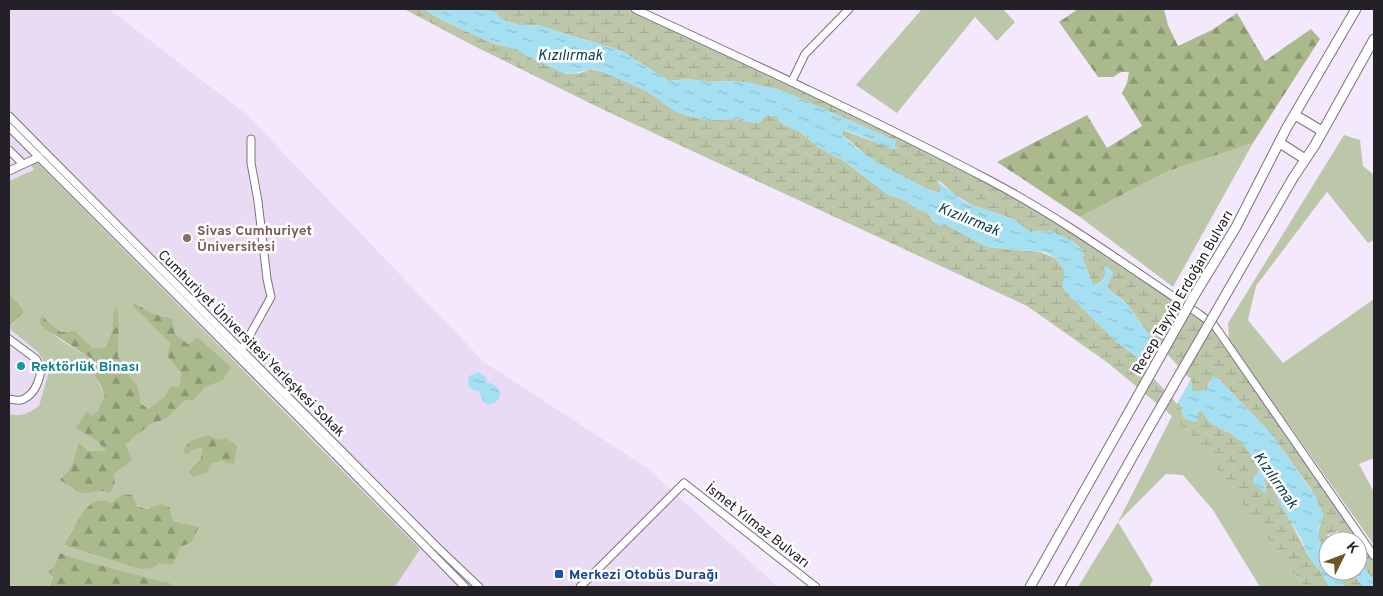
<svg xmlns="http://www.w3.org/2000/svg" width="1383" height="596" viewBox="0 0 1383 596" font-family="Overpass,sans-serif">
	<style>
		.built { fill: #eadbf5 }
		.grass { fill: #bcc7aa; fill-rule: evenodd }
		.forest { fill: url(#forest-firs) }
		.wetland { fill: url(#wetland-marsh) }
		.water { fill: url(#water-ripples) }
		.pier { fill: #f4e9fc }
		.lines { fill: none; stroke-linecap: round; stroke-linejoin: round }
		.minor-casing { stroke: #7a7182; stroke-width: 9 }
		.tertiary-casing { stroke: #7a7182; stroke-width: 11 }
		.minor { stroke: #fff; stroke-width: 7 }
		.tertiary { stroke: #fff; stroke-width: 9 }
		.tertiary-bridge-casing { stroke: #7a7182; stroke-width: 11; stroke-linecap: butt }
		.tertiary-bridge { stroke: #fff; stroke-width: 9 }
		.education-dot { fill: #8d6e63; stroke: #fff; stroke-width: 2 }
		.culture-dot { fill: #0f9aa8; stroke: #fff; stroke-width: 2 }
		.transit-dot { fill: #1a4fb4; stroke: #fff; stroke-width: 2 }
		.labels { text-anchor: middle; stroke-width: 5; stroke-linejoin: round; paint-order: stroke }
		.education-label { font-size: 14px; font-weight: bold; fill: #785e54; stroke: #fff; text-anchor: start }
		.street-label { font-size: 14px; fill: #242027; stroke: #fff }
		.culture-label { font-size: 14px; font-weight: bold; fill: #0d838f; stroke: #fff; text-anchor: start }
		.transit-label { font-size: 14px; font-weight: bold; fill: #164399; stroke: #fff; text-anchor: start }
		.water-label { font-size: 15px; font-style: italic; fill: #0b404e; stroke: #fff }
	</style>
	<defs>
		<pattern id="forest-firs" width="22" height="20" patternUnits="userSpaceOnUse" patternTransform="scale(1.25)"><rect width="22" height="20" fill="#aaba8c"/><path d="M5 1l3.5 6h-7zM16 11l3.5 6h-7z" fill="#8a9772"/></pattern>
		<pattern id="wetland-marsh" width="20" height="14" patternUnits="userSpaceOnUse" patternTransform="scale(1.25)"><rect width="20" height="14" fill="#bcc7aa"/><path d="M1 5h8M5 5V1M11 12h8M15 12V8" fill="none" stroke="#a1ab92"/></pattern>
		<pattern id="water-ripples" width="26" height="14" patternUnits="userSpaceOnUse" patternTransform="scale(1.25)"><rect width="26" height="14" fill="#a4e0f2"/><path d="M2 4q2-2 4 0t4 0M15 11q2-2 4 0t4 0" fill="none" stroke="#8dc0d0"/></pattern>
	</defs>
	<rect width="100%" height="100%" fill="#f4e9fc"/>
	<polygon class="built" points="9,9 109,9 246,114 484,362 647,468 778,587 9,587"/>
	<g class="grass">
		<polygon points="922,9 1003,9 1015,22 997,41 975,17 897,113 856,85"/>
		<polygon points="1344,135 1360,140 1363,166 1374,175 1374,240 1368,243 1327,192 1256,286 1248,320 1283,363 1374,299 1374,458 1359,464 1374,492 1374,545 1229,340 1228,323"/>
		<polygon points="1253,143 1173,287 1080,217 1166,172"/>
		<path d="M37 162 420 549 395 587H181L81 560 60 553 49 587H9V414C23 417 27 414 39 406L49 371 38 352 9 328 24 312 20 305 9 294V181L34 170 31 165ZM132 302 152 313 164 316 175 334 188 344 197 337 222 381 205 387 193 401 186 400 166 419 151 424 124 444 114 474 115 484 104 491 81 494 60 480 71 467 79 444 88 451 107 452 97 441 77 428 88 412 92 417 98 410 105 394C97 383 94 372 92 359L60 340 39 322 42 313 46 320 61 332 75 331 93 348 106 347 112 331 113 313 119 326 118 356 130 377 138 386 141 402 148 409 165 396 170 386 179 387 181 373 167 356 170 343C157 331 146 318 133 307ZM225 438 234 463 221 461 212 464 207 473 193 477 188 472 201 458 203 448 192 450ZM122 494C142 511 145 509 170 508L173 521 199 527 192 542 181 547 173 565 64 545 72 529 84 512 111 503Z"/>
		<polygon points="1172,416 1194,437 1304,587 1260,587 1213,510 1183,475 1166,474 1118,522 1153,580 1149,587 1078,587 1118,522"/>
	</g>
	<g class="forest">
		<polygon points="1078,9 1164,9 1168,25 1178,46 1212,30 1237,13 1265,61 1311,29 1320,39 1253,143 1166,172 1080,217 997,162 1087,115 1107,148 1142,126 1122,93 1127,83 1129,72 1121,72 1113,77 1098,77 1059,22"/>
		<polygon points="9,294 20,305 24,312 9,327"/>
		<path d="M132 302 152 313 172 319 175 334 188 344 197 337 231 367 222 381 205 387 193 401 186 400 166 419 151 424 125 444 132 460 114 474 115 484 110 493 104 491 81 494 60 480 71 467 79 443 88 451H106L97 441 76 428 87 411 92 416 98 410 105 394 95 375 92 359 44 328 39 322 42 313 46 320 61 332 75 331 93 348 106 347 112 331 113 313 117 307 119 326 118 356 130 377 138 386 141 403 148 409 165 396 170 386 179 387 181 373 167 356 170 343C157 331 146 318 133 307Z"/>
		<polygon points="208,435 218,440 225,438 234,443 237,447 234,464 221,461 212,464 207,473 193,477 188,472 201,458 202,448 192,450 187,455 183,451 189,442"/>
		<path d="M122 494 132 495 137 506 147 509 161 504 170 508 173 521 199 527 192 542 181 547 173 565 159 563 153 568 141 569 64 545C70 534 83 507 95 502 98 500 104 501 108 501L111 503Z"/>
		<polygon points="60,553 81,560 182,587 49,587 53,577 48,572 55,566"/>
	</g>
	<g class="wetland">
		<path d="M404 9H424L440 19 492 43 516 49 533 59 567 74 581 73 590 69 604 72 647 91 675 111 685 115 706 120 735 119 756 123 760 122 766 115 776 116 782 124 799 131 818 147 844 161 887 194 905 201 918 209 927 212 933 221 945 224 979 243 988 247 1040 252 1055 258 1065 270 1067 293 1117 342 1142 361 1180 404 1184 418 1198 412 1202 411C1211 428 1225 428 1237 438 1247 446 1254 459 1259 471L1253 479 1266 489 1264 480 1267 477 1309 557 1322 574 1329 587H1304L1194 438 1172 416 1108 363 1027 306 606 111 474 46Z"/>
		<path d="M477 9H627L791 84 989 184 1091 244 1211 328 1374 562V580C1362 567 1358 559 1358 541H1346L1338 531 1327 535 1331 541H1328V556L1321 544 1318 534 1323 514 1311 489 1271 434 1218 378 1210 381 1206 390 1197 392 1191 391 1188 379 1153 341 1131 309 1124 301 1107 288 1113 272 1106 273C1104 280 1100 284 1093 285L1082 258 1084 254 1080 247 1072 241 1050 231 1030 232 1010 218 972 205 955 195 941 182 937 181 941 188 940 193 936 192 927 189 870 159 842 134 843 130 893 149 896 141 783 91 750 83 729 81 707 82 689 79 669 81 622 51 537 25H519L502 20 495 12Z"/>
		<polygon points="1334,571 1350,571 1364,587 1345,587"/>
	</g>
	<g class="water">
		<path d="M424 9H477L496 12 502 20 519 25H537L622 51 669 81 689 79 707 82 729 81 750 83 783 91 896 141 895 145 898 149C887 150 857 132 843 130L842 134C863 157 882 164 908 179 918 184 928 191 940 193L941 188 936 180 963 201 972 205 1015 220 1030 232 1050 231 1072 241 1083 250 1084 254 1082 259 1093 285 1098 284C1104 280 1107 276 1104 268L1107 265 1113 272 1107 288 1128 305 1153 341 1192 382V391L1197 392 1206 390 1213 377 1218 378 1271 434 1316 497 1323 514 1318 534 1321 544 1328 556V571H1334L1345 587H1329L1322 574 1309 557 1300 537 1280 504 1275 490 1267 477 1264 480 1266 489 1265 493 1254 484 1253 479 1259 471C1254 459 1246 446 1237 438 1224 428 1211 429 1202 411L1198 412V421L1193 422 1184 418 1180 404 1142 361 1117 342 1064 290 1062 285 1065 270 1055 258 1045 252 988 247 979 243 945 224 941 226 936 224 927 212 918 209 905 201 887 194 844 161 818 147 799 131 782 124 775 116 766 115 760 122 756 123 735 119 706 120 685 115 675 111 647 91 595 69H590L572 74 562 72 533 59 516 49 492 43 440 19Z"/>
		<path d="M478 372 486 377 487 383C508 384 501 411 483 402L479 391 473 390 468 385 469 376Z"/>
		<polygon points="1358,555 1368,573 1374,580 1374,587 1364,587 1350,571 1358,571"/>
	</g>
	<polygon class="pier" points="1154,339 1186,375 1191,379 1177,404 1140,363"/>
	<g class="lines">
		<defs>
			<g id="minor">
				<path d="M635 9C754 64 873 119 989 180 1063 219 1130 268 1199 314L1214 325 1219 332 1374 556"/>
				<polyline points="792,81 805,54 849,9"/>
				<polyline points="9,116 436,546 479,587"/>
				<polyline points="9,127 308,427 465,587"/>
				<polyline points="9,150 23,164"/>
				<polyline points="9,171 39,157"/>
				<path d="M9 339 36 359 41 370C39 382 34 396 21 400 18 401 12 399 9 399"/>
				<polyline points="241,351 271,297 267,279 258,201 251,163 251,139"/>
				<polyline points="580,587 684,483 816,587"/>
			</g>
			<g id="tertiary">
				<polyline points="1295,115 1322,131"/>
				<polyline points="1280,143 1305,159"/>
				<polyline points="1194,296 1236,227 1286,129 1356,9"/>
				<polyline points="1217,310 1293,178 1315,145 1374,39"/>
				<polyline points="1030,587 1125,419"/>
				<polyline points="1059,587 1143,438"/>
			</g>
		</defs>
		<use href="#minor" class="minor-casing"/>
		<use href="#tertiary" class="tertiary-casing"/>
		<use href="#minor" class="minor"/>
		<use href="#tertiary" class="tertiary"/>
		<defs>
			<g id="tertiary-bridge">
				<polyline points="1125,419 1194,296"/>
				<polyline points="1143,438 1217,310"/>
			</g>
		</defs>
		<use href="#tertiary-bridge" class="tertiary-bridge-casing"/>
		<use href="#tertiary-bridge" class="tertiary-bridge"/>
	</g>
	<circle class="education-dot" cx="187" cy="238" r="5"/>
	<circle class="culture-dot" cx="21" cy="366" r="5"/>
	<rect class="transit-dot" x="554" y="569" width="10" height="10" rx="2.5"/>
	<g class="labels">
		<g class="education-label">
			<text x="197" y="235">Sivas Cumhuriyet<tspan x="197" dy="16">Üniversitesi</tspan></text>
		</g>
		<g class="street-label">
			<text transform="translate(1182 292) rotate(-60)" y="5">Recep Tayyip Erdoğan Bulvarı</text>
			<text transform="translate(252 343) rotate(45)" y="5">Cumhuriyet Üniversitesi Yerleşkesi Sokak</text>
			<text transform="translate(758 525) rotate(38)" y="5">İsmet Yılmaz Bulvarı</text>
		</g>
		<g class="culture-label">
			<text x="31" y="371">Rektörlük Binası</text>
		</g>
		<g class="transit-label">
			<text x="569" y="579">Merkezi Otobüs Durağı</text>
		</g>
		<g class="water-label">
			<text x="570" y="60">Kızılırmak</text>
			<text transform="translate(969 219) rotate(22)" y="5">Kızılırmak</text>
			<text transform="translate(1276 480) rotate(55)" y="5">Kızılırmak</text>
		</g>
	</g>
	<rect width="1383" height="596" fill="none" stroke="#242027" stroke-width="20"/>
	<g transform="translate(1343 556) rotate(48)"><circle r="24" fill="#ffffff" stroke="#a7a6a9"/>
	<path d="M0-4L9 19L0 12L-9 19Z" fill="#6d5726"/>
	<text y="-8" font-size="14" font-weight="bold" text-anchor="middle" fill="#242027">K</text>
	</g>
</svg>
